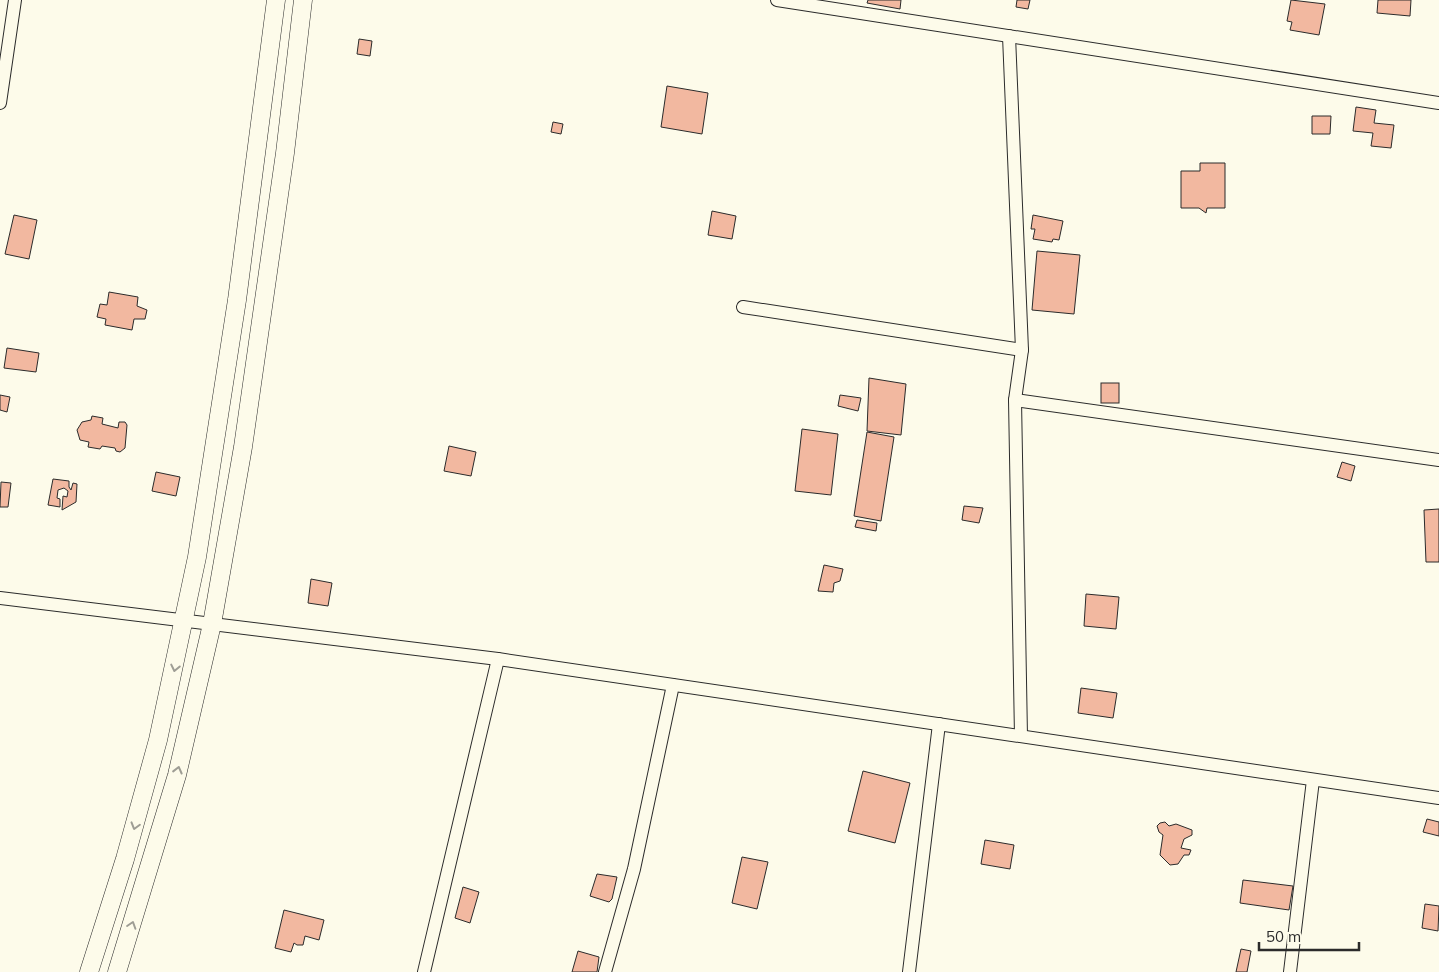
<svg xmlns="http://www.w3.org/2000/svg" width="1439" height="972" viewBox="0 0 1439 972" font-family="Mulish,sans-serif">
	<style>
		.building { fill: #f2b8a0; stroke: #2b2b2b }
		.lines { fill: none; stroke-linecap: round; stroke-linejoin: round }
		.street-casing { stroke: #2b2b2b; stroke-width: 14 }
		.secondary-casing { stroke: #2b2b2b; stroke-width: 19 }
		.street { stroke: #fdfbea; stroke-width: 12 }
		.secondary { stroke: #fdfbea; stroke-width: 18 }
		.oneway { stroke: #9e9d94 }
	</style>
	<rect width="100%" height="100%" fill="#fdfbea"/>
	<g class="building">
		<polygon points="868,0 901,0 900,9 867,3"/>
		<polygon points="1017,0 1030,0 1028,9 1016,7"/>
		<polygon points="1291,0 1325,4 1319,35 1290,30 1292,22 1287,21"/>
		<polygon points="1378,0 1411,0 1410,16 1377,13"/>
		<polygon points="359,39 372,41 370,56 357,54"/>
		<polygon points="667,86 708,93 702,134 661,127"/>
		<polygon points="1356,107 1376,110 1374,123 1394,125 1391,148 1371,146 1373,133 1353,131"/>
		<polygon points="1312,116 1331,116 1330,134 1312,134"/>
		<polygon points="553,122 563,124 561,134 551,132"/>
		<polygon points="1200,163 1225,163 1225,208 1207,208 1206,213 1199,208 1181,208 1181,171 1200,171"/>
		<polygon points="712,211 736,216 732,239 708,235"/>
		<polygon points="14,215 37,220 29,259 5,254"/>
		<polygon points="1033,215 1063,221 1059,240 1053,239 1052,242 1033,239 1035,229 1031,229"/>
		<polygon points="1037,251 1080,255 1074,314 1032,310"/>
		<polygon points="109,292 138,297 137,306 147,310 145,319 134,319 132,330 105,325 106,319 97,317 100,304 107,305"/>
		<polygon points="7,348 39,353 36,372 4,368"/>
		<polygon points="869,378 906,384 901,435 867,431"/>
		<rect x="1101" y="383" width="18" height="20"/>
		<polygon points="0,395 10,397 7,412 0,410"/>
		<polygon points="840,395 861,398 858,411 838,406"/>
		<polygon points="92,416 103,418 102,424 118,428 119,422 125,422 127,425 125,448 120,452 116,451 115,448 102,446 100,449 88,447 89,442 80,440 77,430 82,422 91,420"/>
		<polygon points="802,429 838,434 831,495 795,491"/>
		<polygon points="867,432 894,437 881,521 854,516"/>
		<polygon points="449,446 476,452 471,476 444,471"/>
		<polygon points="1342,462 1355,466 1351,481 1337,477"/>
		<polygon points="156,472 180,477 176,496 152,491"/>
		<polygon points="53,479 69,481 69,487 71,490 73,483 77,484 76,502 62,510 63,496 67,497 68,491 64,488 58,490 57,498 60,499 60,507 48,505"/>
		<polygon points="1,482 11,483 8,507 0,507"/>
		<polygon points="964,506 983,508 979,523 962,520"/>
		<polygon points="1439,509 1439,562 1426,562 1424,510"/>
		<polygon points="857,520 877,523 876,531 855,527"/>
		<polygon points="824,565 843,569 840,581 834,583 833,592 818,591"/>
		<polygon points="311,579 332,583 328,606 308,603"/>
		<polygon points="1086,594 1119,597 1116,629 1084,626"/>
		<polygon points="1081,688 1117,693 1113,718 1078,713"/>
		<polygon points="863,771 910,783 895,843 848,831"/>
		<polygon points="1427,819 1439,822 1439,836 1423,832"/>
		<polygon points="1165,822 1169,826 1176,824 1192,830 1192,835 1184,839 1181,848 1191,850 1189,855 1184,855 1178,864 1170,865 1160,855 1163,835 1159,832 1157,826 1160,823"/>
		<polygon points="985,840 1014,845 1010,869 981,864"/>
		<polygon points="742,857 768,862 757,909 732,903"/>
		<polygon points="597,874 617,877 612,899 609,902 590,896"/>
		<polygon points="1243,880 1293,886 1289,910 1240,903"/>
		<polygon points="463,887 479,892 470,923 455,918"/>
		<polygon points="1425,904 1439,906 1438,931 1422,928"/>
		<polygon points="284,910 324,920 319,940 305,936 303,945 297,945 294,943 291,952 275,948"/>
		<polygon points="1241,949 1251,951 1247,972 1236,972"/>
		<polygon points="578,951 599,957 597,972 572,972"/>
	</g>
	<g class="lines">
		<defs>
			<g id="street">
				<polyline points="777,0 1439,103"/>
				<polyline points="1009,36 1022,350 1015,400 1021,736"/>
				<polyline points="0,103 15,0"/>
				<polyline points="743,307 1022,350"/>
				<polyline points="1015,400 1439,460"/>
				<polyline points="0,598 498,659 1439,798"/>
				<polyline points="424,972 498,659"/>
				<polyline points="605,972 634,869 673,685"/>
				<polyline points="909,972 939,724"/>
				<polyline points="1290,972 1313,780"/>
			</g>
			<g id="secondary">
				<polyline points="89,972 125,859 158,740 197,557 237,300 276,0"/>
				<polyline points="117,972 177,775 212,624 243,447 285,153 303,0"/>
			</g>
		</defs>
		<use href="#street" class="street-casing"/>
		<use href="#secondary" class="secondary-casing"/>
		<use href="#street" class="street"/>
		<use href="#secondary" class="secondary"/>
	</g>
	<defs><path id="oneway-chevron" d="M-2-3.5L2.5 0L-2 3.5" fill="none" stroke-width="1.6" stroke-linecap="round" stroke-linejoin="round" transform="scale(1.25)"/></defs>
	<g class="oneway">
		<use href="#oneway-chevron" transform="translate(175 668) rotate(102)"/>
		<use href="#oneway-chevron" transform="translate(178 770) rotate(-76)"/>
		<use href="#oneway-chevron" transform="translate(135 826) rotate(106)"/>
		<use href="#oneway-chevron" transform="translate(132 925) rotate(-72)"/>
	</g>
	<path d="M1259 942v8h100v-8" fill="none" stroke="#2b2b2b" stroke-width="2.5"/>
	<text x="1266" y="942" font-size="15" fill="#2b2b2b" stroke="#fdfbea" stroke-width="4" paint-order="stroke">50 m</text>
</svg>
